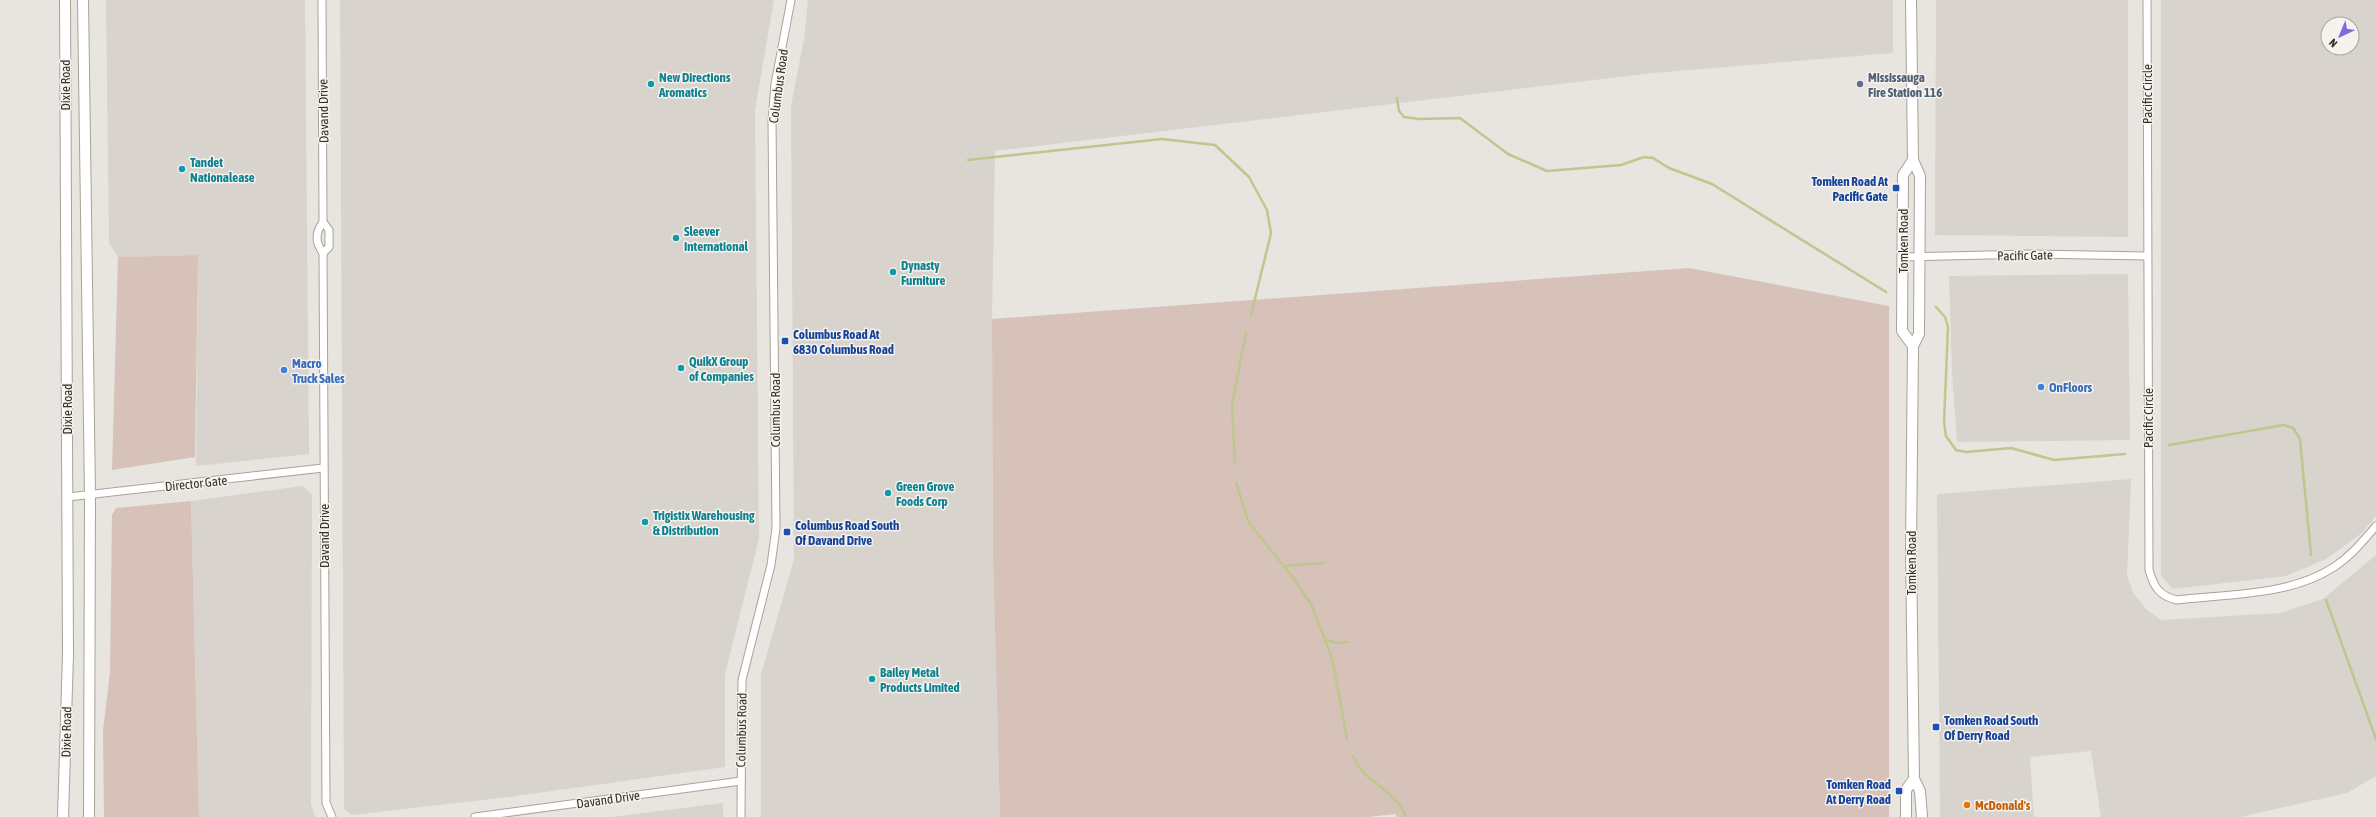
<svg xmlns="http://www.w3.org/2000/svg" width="2376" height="817" viewBox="0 0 2376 817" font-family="'Asap Condensed',sans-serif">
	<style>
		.built { fill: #d8d3cd; fill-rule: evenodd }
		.green { fill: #d7c2ba }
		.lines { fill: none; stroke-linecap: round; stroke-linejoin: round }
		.stream { stroke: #bec78d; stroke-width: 2.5 }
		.street-casing { stroke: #a8a49b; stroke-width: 9 }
		.secondary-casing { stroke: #a9a397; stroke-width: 12 }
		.street { stroke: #fff; stroke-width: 7 }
		.secondary { stroke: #fff; stroke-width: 10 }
		.culture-dot { fill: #0f9aa8; stroke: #f5f2ef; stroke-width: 1.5 }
		.service-dot { fill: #5c6f8a; stroke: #f5f2ef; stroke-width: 1.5 }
		.transit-dot { fill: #1a4fb4; stroke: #f5f2ef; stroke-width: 1.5 }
		.shop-dot { fill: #3f7fe0; stroke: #f5f2ef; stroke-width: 1.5 }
		.food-dot { fill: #e8710a; stroke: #f5f2ef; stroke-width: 1.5 }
		.labels { text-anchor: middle; stroke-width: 3; stroke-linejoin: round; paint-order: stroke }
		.culture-label { font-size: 13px; font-weight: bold; fill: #0d838f; stroke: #f5f2ef; text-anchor: start }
		.service-label { font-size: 13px; font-weight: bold; fill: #4e5e75; stroke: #f5f2ef; text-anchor: start }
		.street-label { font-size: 13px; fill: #363122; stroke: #f5f2ef }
		.transit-label { font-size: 13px; font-weight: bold; fill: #164399; stroke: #f5f2ef; text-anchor: start }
		.shop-label { font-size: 13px; font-weight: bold; fill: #366cbe; stroke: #f5f2ef; text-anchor: start }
		.food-label { font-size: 13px; font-weight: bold; fill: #c56008; stroke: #f5f2ef; text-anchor: start }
	</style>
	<rect width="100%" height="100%" fill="#e8e4df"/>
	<g class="built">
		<polygon points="106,0 305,0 309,454 196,466 198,255 118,257 109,243"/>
		<polygon points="340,0 774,0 755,110 759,539 725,674 725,767 509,797 352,815 344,809"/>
		<polygon points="808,0 1893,0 1893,53 1653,73 995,151 992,319 993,555 1000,817 761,817 761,675 794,559 791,106 804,39"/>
		<polygon points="1936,0 2128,0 2128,237 1935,235"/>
		<path d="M2161 0H2376V516L2362 533 2326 559 2286 576 2172 589 2161 575ZM2328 24H2352V48H2328Z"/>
		<polygon points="2128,274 2130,440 1957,442 1952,371 1949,276"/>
		<polygon points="2131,479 2127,576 2134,594 2146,609 2161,620 2280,613 2323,599 2376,555 2376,776 2347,793 2240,817 2101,817 2091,751 2030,757 2034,817 1940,817 1937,494"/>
		<polygon points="302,486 312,494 311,804 315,817 199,817 191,501"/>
		<polygon points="723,803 723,817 612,817"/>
	</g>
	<g class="green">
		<polygon points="198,255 195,457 112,470 118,257"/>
		<polygon points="1689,268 1889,306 1889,817 1397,817 1396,814 1367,817 1000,817 993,555 992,319"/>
		<polygon points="191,501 199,817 104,817 103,731 110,672 112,515 116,508"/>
	</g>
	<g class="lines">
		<g class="stream">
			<polyline points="1397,98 1399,111 1404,117 1419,119 1460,118 1508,154 1547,171 1621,165 1644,157 1653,158 1669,168 1712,184 1886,292"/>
			<polyline points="968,160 1162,139 1215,145 1249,177 1267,210 1271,233 1251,315"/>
			<polyline points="1936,307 1945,317 1948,327 1944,422 1946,436 1956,450 1966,452 2011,448 2054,460 2125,454"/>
			<polyline points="2169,445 2284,425 2293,428 2300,439 2311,555"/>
			<polyline points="1235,464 1232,405 1246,332"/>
			<polyline points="1236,483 1249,523 1291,575 1311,604 1332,658 1347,739"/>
			<polyline points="1284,566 1324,563"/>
			<polyline points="2326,600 2376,739"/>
			<polyline points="1325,639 1336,643 1348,642"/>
			<path d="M1353 756C1356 761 1359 768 1363 772 1378 787 1398 796 1406 817"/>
		</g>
		<defs>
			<g id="street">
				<path d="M322 0 323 222C315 233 315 242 323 253L326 803 332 817"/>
				<path d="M2147 0 2149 570C2154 587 2159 596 2177 600 2228 594 2290 596 2334 567 2351 556 2363 541 2376 526"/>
				<polyline points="323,222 329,230 329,247 323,253"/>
				<polyline points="1902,257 2032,254 2147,256"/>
				<polyline points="68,497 323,468"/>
				<polyline points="475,817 741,781"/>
				<polyline points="741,817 742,680 771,565 776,528 772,121 775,84 791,0"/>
			</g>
			<g id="secondary">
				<polyline points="83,0 90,495 89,817"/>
				<polyline points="1911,0 1913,160 1920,176 1919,334 1913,346 1911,550 1914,779 1920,791 1922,817"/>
				<polyline points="1913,160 1903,175 1902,331 1913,346"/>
				<polyline points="63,817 68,655 65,0"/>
				<polyline points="1906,817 1906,790 1914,779"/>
			</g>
		</defs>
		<use href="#street" class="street-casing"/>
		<use href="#secondary" class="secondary-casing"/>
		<use href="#street" class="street"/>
		<use href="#secondary" class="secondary"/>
	</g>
	<g class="culture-dot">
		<circle cx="651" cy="84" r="4"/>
		<circle cx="182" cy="169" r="4"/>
		<circle cx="676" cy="238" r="4"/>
		<circle cx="893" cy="272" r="4"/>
		<circle cx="681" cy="368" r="4"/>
		<circle cx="888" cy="493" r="4"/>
		<circle cx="645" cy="522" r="4"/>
		<circle cx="872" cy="679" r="4"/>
	</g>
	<circle class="service-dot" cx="1860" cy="84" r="4"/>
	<g class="transit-dot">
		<rect x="1892" y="184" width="8" height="8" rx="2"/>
		<rect x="781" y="337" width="8" height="8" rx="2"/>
		<rect x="783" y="528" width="8" height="8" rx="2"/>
		<rect x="1932" y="723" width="8" height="8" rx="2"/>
		<rect x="1895" y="787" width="8" height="8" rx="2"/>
	</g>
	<g class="shop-dot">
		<circle cx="284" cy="370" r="4"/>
		<circle cx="2041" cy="387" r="4"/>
	</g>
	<circle class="food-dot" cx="1967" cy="805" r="4"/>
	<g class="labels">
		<g class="culture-label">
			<text x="659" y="82">New Directions<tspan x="659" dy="15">Aromatics</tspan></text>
			<text x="190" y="167">Tandet<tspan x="190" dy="15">Nationalease</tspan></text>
			<text x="684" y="236">Sleever<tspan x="684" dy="15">International</tspan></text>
			<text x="901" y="270">Dynasty<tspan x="901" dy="15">Furniture</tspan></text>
			<text x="689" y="366">QuikX Group<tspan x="689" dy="15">of Companies</tspan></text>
			<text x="896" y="491">Green Grove<tspan x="896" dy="15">Foods Corp</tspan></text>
			<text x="653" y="520">Trigistix Warehousing<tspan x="653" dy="15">&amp; Distribution</tspan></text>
			<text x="880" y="677">Bailey Metal<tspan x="880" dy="15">Products Limited</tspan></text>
		</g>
		<g class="service-label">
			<text x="1868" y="82">Mississauga<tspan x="1868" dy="15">Fire Station 116</tspan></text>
		</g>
		<g class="street-label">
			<text transform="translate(65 85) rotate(-90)" y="5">Dixie Road</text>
			<text transform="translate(778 86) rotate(-82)" y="5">Columbus Road</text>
			<text transform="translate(2147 94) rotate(-90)" y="5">Pacific Circle</text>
			<text transform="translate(323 111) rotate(-91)" y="5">Davand Drive</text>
			<text transform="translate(1903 241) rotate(-90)" y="5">Tomken Road</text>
			<text transform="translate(2025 255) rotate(-1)" y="5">Pacific Gate</text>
			<text transform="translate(67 409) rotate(-90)" y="5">Dixie Road</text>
			<text transform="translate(775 410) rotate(-90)" y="5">Columbus Road</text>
			<text transform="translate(2148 418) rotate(-90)" y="5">Pacific Circle</text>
			<text transform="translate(196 483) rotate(-6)" y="5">Director Gate</text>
			<text transform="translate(324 536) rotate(-90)" y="5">Davand Drive</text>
			<text transform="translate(1911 563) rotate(-90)" y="5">Tomken Road</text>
			<text transform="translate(741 730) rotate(-89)" y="5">Columbus Road</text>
			<text transform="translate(66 732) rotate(-89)" y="5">Dixie Road</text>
			<text transform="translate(608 799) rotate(-8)" y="5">Davand Drive</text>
		</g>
		<g class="transit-label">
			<text x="1888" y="186" text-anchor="end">Tomken Road At<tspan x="1888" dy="15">Pacific Gate</tspan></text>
			<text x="793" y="339">Columbus Road At<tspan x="793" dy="15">6830 Columbus Road</tspan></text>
			<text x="795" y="530">Columbus Road South<tspan x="795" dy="15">Of Davand Drive</tspan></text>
			<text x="1944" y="725">Tomken Road South<tspan x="1944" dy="15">Of Derry Road</tspan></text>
			<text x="1891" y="789" text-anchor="end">Tomken Road<tspan x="1891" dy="15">At Derry Road</tspan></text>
		</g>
		<g class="shop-label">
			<text x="292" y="368">Macro<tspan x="292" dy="15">Truck Sales</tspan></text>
			<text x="2049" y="392">OnFloors</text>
		</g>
		<g class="food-label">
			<text x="1975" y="810">McDonald's</text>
		</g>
	</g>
	<g transform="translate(2340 36) rotate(224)"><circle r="19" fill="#f5f2ef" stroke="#a9a59d"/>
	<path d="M0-3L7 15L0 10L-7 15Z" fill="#8466df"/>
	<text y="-6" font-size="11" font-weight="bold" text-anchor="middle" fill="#363122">N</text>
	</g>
</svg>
